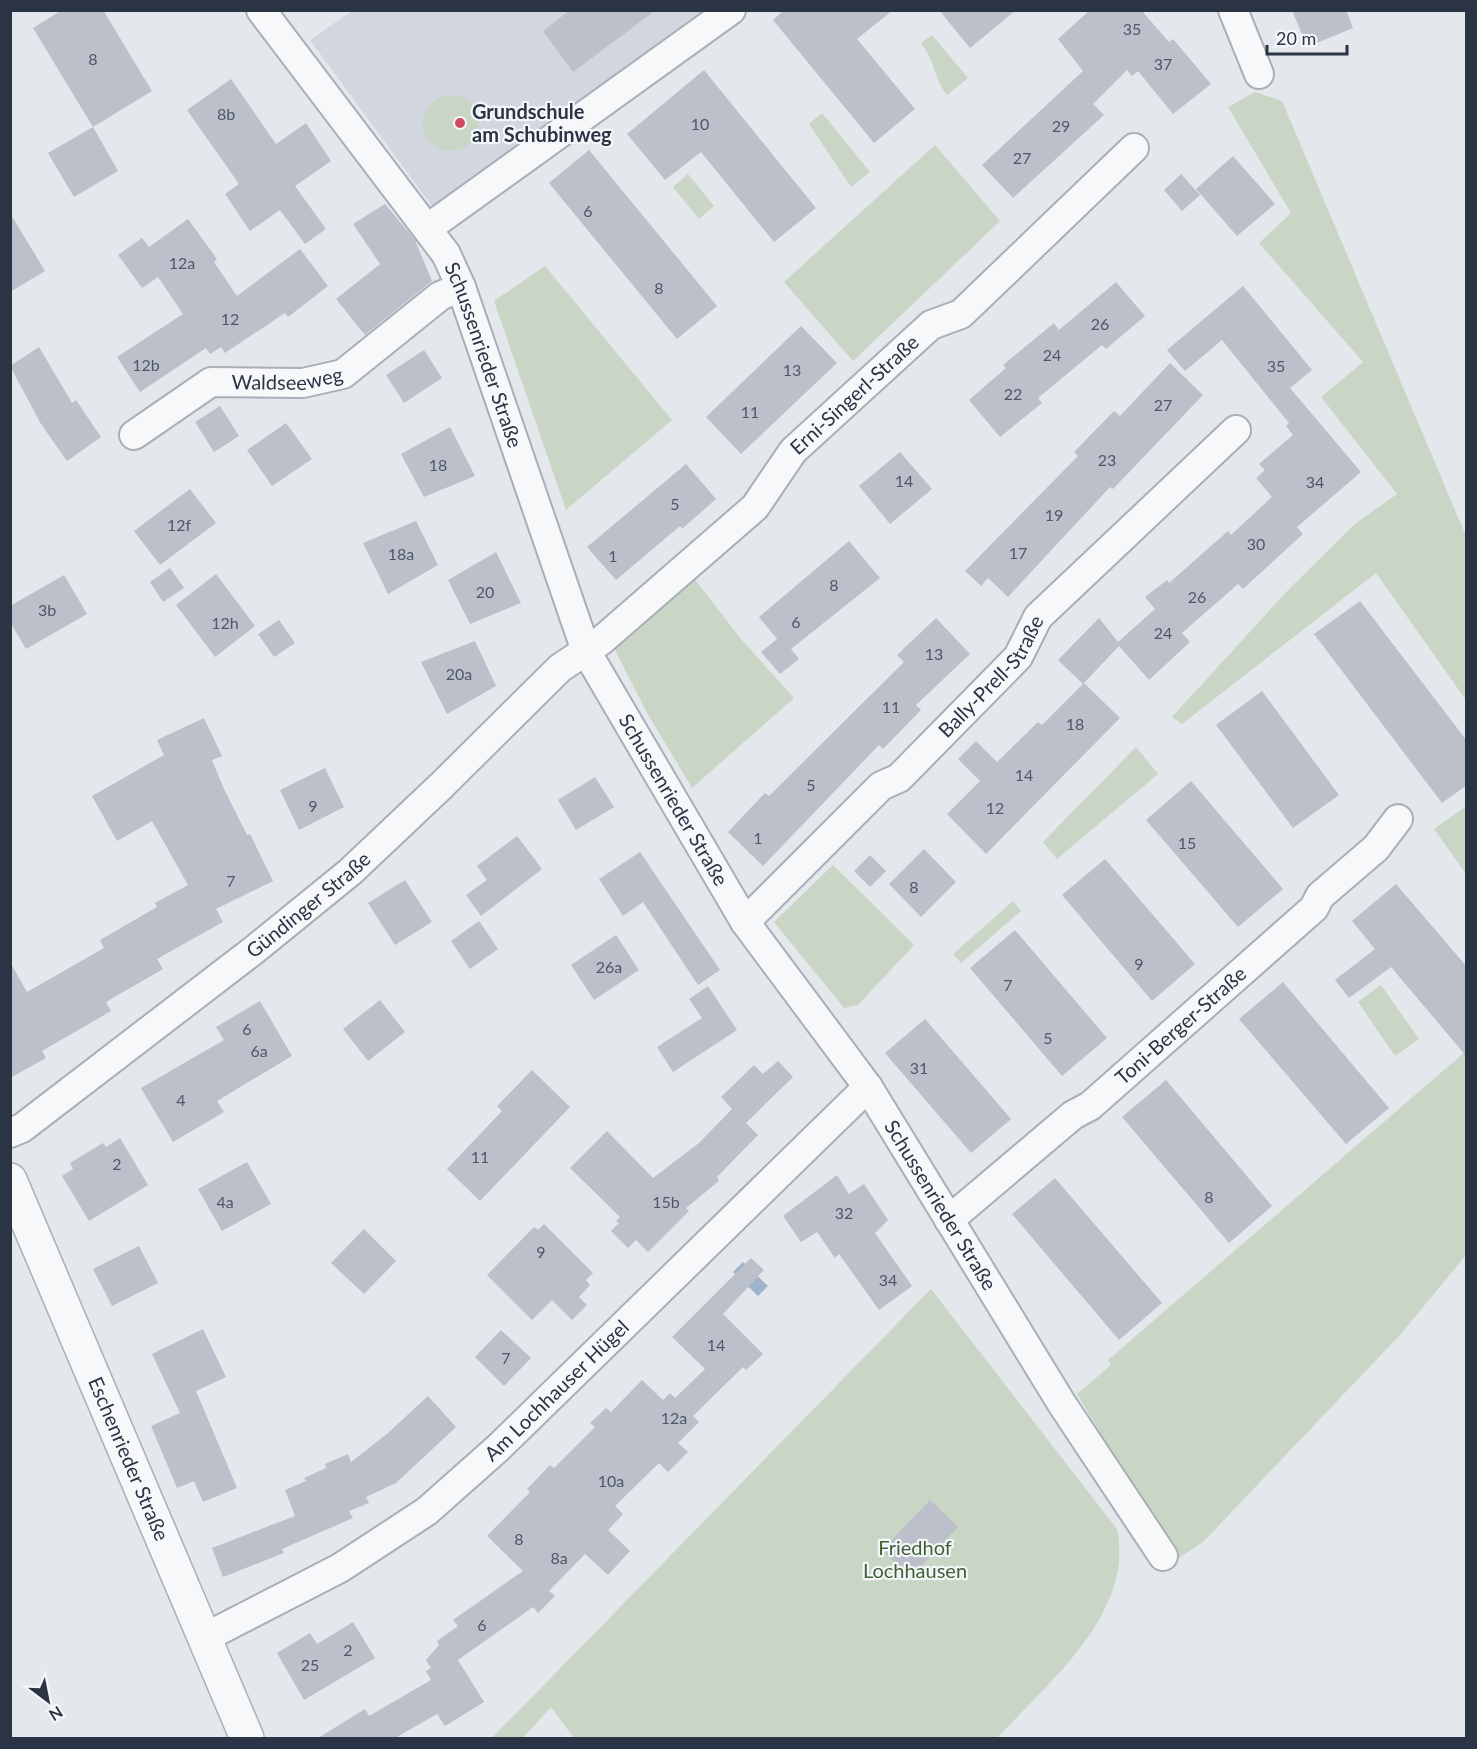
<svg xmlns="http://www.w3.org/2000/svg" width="1477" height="1749" viewBox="0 0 1477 1749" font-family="Lato,sans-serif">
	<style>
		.built { fill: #d2d6de }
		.green { fill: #c9d6c5 }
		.water { fill: #9fb4cc }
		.building { fill: #bbc0ca }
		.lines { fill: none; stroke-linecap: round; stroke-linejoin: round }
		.minor-casing { stroke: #a9aeb7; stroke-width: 32 }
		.tertiary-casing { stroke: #a9aeb7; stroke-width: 36 }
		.minor { stroke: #f7f8fa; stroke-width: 28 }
		.tertiary { stroke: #f7f8fa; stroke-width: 33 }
		.poi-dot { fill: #d1495b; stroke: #f4f6f9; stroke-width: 2 }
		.labels { text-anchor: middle; stroke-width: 4.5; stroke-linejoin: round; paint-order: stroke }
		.number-label { font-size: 16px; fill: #4f5766 }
		.poi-label { font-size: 20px; font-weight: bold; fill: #2b3445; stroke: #f4f6f9; text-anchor: start }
		.street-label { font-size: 20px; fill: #2b3445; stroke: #f4f6f9 }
		.park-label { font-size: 20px; fill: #3f6138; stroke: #f4f6f9 }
	</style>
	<rect width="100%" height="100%" fill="#e4e7ec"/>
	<polygon class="built" points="352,11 707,11 432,206 310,40"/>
	<g class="green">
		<path d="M932 35 968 78 947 95C934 79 934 59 921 43Z"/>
		<polygon points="1255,92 1282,101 1466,536 1466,700 1376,573 1182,724 1172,717 1289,589 1355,524 1397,494 1321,397 1363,362 1259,243 1291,213 1228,107"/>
		<circle cx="451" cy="123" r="28"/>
		<polygon points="822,113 870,172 851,187 809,124"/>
		<polygon points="935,145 1000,221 853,361 784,282"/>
		<polygon points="688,174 714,206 699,219 673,187"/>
		<polygon points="545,266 672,420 566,510 494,301"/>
		<polygon points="693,577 741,639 794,698 692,788 647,713 611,642"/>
		<polygon points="1136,747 1158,774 1057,859 1043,842"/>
		<polygon points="1466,806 1466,874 1434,829"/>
		<polygon points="833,865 914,945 858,1005 844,1008 774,922"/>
		<polygon points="1013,901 1021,911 961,963 953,954"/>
		<polygon points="1381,985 1419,1039 1395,1056 1358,1002"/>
		<polygon points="1466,1051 1466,1255 1400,1335 1203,1542 1176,1560 1077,1394 1111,1365 1108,1360"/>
		<path d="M931 1289 1117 1529C1135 1612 1048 1683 997 1738H574L551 1707 523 1738H492Z"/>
	</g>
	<polygon class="water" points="743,1262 768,1286 758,1296 733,1272"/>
	<g class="building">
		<polygon points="62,10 103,10 152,91 93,127 33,28"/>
		<polygon points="570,10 656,10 573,72 543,31"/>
		<polygon points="784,10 893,10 857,39 915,109 874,143 773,20"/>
		<polygon points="939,10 1016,10 970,48"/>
		<polygon points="1090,10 1141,10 1169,42 1173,39 1211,84 1173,114 1138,71 1132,76 1127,70 1093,104 1104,115 1013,198 982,165 1083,71 1058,39"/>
		<polygon points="1292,10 1346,10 1353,28 1307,47"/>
		<polygon points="704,70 816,208 774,242 701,152 665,180 627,134"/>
		<polygon points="231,79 276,144 306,123 331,161 295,186 326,229 305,244 280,210 250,231 225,194 239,184 187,110"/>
		<polygon points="93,127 118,171 74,197 48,153"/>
		<polygon points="589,150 717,306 677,339 549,183"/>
		<polygon points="1233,156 1275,204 1237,236 1196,189"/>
		<polygon points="1181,174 1200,195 1182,211 1164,190"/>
		<polygon points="385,204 415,240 432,281 365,335 336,299 380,264 353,224"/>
		<polygon points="10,213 45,271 10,292"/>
		<polygon points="188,219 217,259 214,262 237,296 300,249 328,286 288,317 285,313 225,353 221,347 210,354 206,348 140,392 117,357 183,314 158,277 142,288 118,255 142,238 149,247"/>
		<polygon points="1116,282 1145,316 1106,349 1102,345 1038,398 1042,403 1000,437 969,400 1006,368 1003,365 1054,323 1059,330"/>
		<polygon points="1243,286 1312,370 1290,388 1361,472 1297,527 1303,534 1243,589 1238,584 1182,633 1190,642 1149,680 1119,646 1083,684 1058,660 1099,618 1118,642 1155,609 1145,597 1167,580 1169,583 1228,531 1231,535 1272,497 1256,478 1265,470 1259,464 1293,435 1286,426 1289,423 1222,340 1185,371 1167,350"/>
		<polygon points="801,326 837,363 741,454 706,417"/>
		<polygon points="39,347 72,403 76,400 101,437 67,461 41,424 10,366"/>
		<polygon points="424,350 442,378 404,403 386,375"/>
		<polygon points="1170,363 1203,395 1113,489 1110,487 1008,597 988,578 981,586 965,571 1078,456 1074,452 1114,411 1120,416"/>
		<polygon points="220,406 239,436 214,452 195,422"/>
		<polygon points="286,423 312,459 272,486 247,450"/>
		<polygon points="450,427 475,476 424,497 401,454"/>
		<polygon points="900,452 932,489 890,524 859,486"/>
		<polygon points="686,464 716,499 682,529 680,526 616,580 587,547"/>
		<polygon points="190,489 216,523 160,565 134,531"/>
		<polygon points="416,521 438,565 388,594 363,543"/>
		<polygon points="849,541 880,578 791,649 799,659 780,674 761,652 777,639 759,617"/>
		<polygon points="496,552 521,603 470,624 448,580"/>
		<polygon points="170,568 184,588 163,602 150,582"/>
		<polygon points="216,574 255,626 215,657 176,605"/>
		<polygon points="64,575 87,614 26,649 10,622 10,606"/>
		<polygon points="1360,601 1467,741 1467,785 1442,803 1314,634"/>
		<polygon points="936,618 970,654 916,705 921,710 883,749 879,745 763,866 728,832 765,793 769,796 904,662 897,655"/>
		<polygon points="279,620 295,643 274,657 258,634"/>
		<polygon points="475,641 496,686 447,714 421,662"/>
		<polygon points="1084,683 1120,718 986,854 947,814 980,781 958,759 976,741 997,762 1038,722 1042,725"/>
		<polygon points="1262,691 1339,795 1293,828 1216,725"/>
		<polygon points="204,718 222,756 212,760 224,789 247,835 250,834 273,881 216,909 223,922 157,959 163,969 106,1002 111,1011 42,1051 46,1058 10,1078 10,962 27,992 104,948 100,940 157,907 155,903 188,885 152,821 117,841 92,796 164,755 157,740"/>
		<polygon points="325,768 344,807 299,830 280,790"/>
		<polygon points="595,777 614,807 576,830 558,800"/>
		<polygon points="1191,781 1283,889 1238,927 1146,820"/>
		<polygon points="517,836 542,869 481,916 466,895 487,880 477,866"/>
		<polygon points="924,849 956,882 921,917 889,884"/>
		<polygon points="640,852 720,970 698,985 643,902 623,916 599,879"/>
		<polygon points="870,855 886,871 870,887 854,871"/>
		<polygon points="1105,859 1195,964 1152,1001 1062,895"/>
		<polygon points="405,880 432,922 395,945 368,903"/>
		<polygon points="1396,884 1467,967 1467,1057 1391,967 1349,998 1335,980 1375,949 1352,921"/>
		<polygon points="479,921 498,949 470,969 451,941"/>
		<polygon points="1015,930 1107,1038 1062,1076 970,968"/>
		<polygon points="616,935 639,970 594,1000 571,965"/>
		<polygon points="1283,982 1389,1108 1346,1144 1239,1019"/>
		<polygon points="708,986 737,1030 673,1072 657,1047 702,1018 689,999"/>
		<polygon points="380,1000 405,1032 368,1061 343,1029"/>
		<polygon points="260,1001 292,1056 217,1101 224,1112 173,1142 141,1088 224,1040 216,1027"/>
		<polygon points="925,1019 1011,1119 971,1153 885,1053"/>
		<polygon points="778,1061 793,1077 746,1123 758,1135 717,1177 719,1181 686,1208 689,1211 648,1252 636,1240 628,1248 611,1231 619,1223 616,1221 620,1217 570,1168 607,1131 653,1178 699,1143 732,1109 721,1097 754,1065 763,1074"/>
		<polygon points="532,1070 570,1107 480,1201 447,1169 502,1111 497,1106"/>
		<polygon points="1166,1080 1272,1206 1229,1243 1122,1117"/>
		<polygon points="120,1138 148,1185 89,1221 62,1176 73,1169 70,1163 103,1143 106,1147"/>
		<polygon points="247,1162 271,1204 222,1231 198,1189"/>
		<polygon points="837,1175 849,1194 864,1184 888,1220 875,1233 912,1286 879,1310 839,1254 835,1258 817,1232 801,1242 783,1216"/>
		<polygon points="1055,1178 1162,1303 1119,1340 1012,1214"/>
		<polygon points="544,1224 593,1273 586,1280 590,1285 579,1297 587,1305 572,1320 552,1300 532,1320 487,1275 534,1227 538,1230"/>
		<polygon points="364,1229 396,1261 364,1294 331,1263"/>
		<polygon points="139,1246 158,1283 112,1306 93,1269"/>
		<polygon points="751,1258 764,1270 723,1314 763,1354 746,1370 743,1367 693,1416 699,1422 678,1443 688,1452 668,1472 659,1463 615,1506 623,1514 608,1530 630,1551 608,1575 585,1554 549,1591 555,1596 538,1613 533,1607 458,1660 484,1702 463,1715 445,1726 437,1714 395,1738 318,1738 365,1709 369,1716 431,1680 426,1671 431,1668 426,1660 439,1645 437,1641 458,1626 453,1620 523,1571 487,1536 530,1492 527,1489 550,1465 554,1468 595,1427 590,1423 606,1408 611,1412 642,1380 663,1400 670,1393 675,1398 705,1369 672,1337"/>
		<polygon points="203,1329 226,1377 196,1391 237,1488 203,1502 194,1481 177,1488 151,1426 180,1413 152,1354"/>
		<polygon points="501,1330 531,1358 504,1386 475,1357"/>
		<polygon points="428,1396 456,1427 396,1483 366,1497 369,1503 349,1511 353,1518 282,1549 284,1553 223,1577 212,1548 295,1516 285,1490 306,1481 304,1478 326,1468 325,1464 348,1454 351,1462 388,1433"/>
		<polygon points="930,1500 958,1527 910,1577 882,1550"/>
		<polygon points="353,1622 375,1658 304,1700 277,1653 310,1633 317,1644"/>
	</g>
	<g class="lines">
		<defs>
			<g id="minor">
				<path id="s1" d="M261 10 446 254 461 287 586 651 745 922 868 1087 1062 1404 1163 1556"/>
				<polyline points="1233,10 1259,74"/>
				<polyline points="428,228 731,10"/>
				<path id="s2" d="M134 435 211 382 303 383 343 374 440 296 461 287"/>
				<path id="s3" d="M745 922 881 786 899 778 1018 657 1038 617 1236 430"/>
				<path id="s4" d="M10 1133 22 1128 254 950 350 872 441 786 560 668 602 640 755 507 793 451 931 325 961 314 1134 148"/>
				<path id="s5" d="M949 1220 1073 1115 1090 1106 1314 908 1320 896 1376 848 1398 819"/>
				<path id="s6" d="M204 1638 340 1568 427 1511 498 1448 868 1087"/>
			</g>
			<g id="tertiary">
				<path id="s7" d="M10 1180 247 1738"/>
			</g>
		</defs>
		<use href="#minor" class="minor-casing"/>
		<use href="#tertiary" class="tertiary-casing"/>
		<use href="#minor" class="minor"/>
		<use href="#tertiary" class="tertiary"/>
	</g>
	<circle class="poi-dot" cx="460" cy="123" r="6"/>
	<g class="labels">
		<g class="number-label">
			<text x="1132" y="35">35</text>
			<text x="93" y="65">8</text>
			<text x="1163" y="70">37</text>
			<text x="226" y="120">8b</text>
			<text x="700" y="130">10</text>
			<text x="1061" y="132">29</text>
			<text x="1022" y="164">27</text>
			<text x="588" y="217">6</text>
			<text x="182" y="269">12a</text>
			<text x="659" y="294">8</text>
			<text x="230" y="325">12</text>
			<text x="1100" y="330">26</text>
			<text x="1052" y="361">24</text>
			<text x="146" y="371">12b</text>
			<text x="1276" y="372">35</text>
			<text x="792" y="376">13</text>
			<text x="1013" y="400">22</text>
			<text x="1163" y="411">27</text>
			<text x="750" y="418">11</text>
			<text x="1107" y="466">23</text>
			<text x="438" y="471">18</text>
			<text x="904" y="487">14</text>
			<text x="1315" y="488">34</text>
			<text x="675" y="510">5</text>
			<text x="1054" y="521">19</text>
			<text x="179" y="531">12f</text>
			<text x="1256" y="550">30</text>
			<text x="1018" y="559">17</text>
			<text x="401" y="560">18a</text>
			<text x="613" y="562">1</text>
			<text x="834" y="591">8</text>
			<text x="485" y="598">20</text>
			<text x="1197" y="603">26</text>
			<text x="47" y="616">3b</text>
			<text x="796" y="628">6</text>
			<text x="225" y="629">12h</text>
			<text x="1163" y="639">24</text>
			<text x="934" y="660">13</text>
			<text x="459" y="680">20a</text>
			<text x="891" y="713">11</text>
			<text x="1075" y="730">18</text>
			<text x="1024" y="781">14</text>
			<text x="811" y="791">5</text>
			<text x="313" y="812">9</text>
			<text x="995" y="814">12</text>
			<text x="758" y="844">1</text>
			<text x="1187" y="849">15</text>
			<text x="231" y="887">7</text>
			<text x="914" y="893">8</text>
			<text x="1139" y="970">9</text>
			<text x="609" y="973">26a</text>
			<text x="1008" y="991">7</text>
			<text x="247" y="1035">6</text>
			<text x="1048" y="1044">5</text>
			<text x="259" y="1057">6a</text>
			<text x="919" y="1074">31</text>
			<text x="181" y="1106">4</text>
			<text x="480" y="1163">11</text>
			<text x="117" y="1170">2</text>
			<text x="1209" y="1203">8</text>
			<text x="225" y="1208">4a</text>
			<text x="666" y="1208">15b</text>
			<text x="844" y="1219">32</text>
			<text x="541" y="1258">9</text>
			<text x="888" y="1286">34</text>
			<text x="716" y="1351">14</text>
			<text x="506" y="1364">7</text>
			<text x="674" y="1424">12a</text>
			<text x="611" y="1487">10a</text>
			<text x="519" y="1545">8</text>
			<text x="559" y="1564">8a</text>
			<text x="482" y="1631">6</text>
			<text x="348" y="1656">2</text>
			<text x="310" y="1671">25</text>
		</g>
		<g class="poi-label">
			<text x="472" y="119">Grundschule<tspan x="472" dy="23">am Schubinweg</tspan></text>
		</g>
		<g class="street-label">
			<text dy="7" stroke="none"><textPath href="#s1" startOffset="414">Schussenrieder Straße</textPath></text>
			<text dy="7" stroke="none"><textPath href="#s2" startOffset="170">Waldseeweg</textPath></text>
			<text dy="7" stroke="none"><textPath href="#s4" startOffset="1126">Erni-Singerl-Straße</textPath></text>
			<text dy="7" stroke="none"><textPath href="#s3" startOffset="350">Bally-Prell-Straße</textPath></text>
			<text dy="7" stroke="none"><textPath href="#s1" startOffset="900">Schussenrieder Straße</textPath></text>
			<text dy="7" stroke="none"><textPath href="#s4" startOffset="376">Gündinger Straße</textPath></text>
			<text dy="7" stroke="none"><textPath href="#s5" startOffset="303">Toni-Berger-Straße</textPath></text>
			<text dy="7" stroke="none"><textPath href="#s1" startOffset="1386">Schussenrieder Straße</textPath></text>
			<text dy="7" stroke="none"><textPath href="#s6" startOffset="434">Am Lochhauser Hügel</textPath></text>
			<text dy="7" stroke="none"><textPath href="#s7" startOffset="303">Eschenrieder Straße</textPath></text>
		</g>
		<g class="park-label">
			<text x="915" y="1555">Friedhof<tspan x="915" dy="23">Lochhausen</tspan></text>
		</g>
	</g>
	<rect width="1477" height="1749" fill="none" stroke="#2b3445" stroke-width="24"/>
	<g transform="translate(48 1701) rotate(148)" stroke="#f4f6f9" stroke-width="4.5" paint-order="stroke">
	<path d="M0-4.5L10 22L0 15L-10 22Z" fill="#2b3445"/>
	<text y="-9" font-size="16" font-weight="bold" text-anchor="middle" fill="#2b3445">N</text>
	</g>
	<path d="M1267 45v9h80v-9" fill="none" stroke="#2b3445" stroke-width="3"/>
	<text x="1276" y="45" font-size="18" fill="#2b3445" stroke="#f4f6f9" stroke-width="4.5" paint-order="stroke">20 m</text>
</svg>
